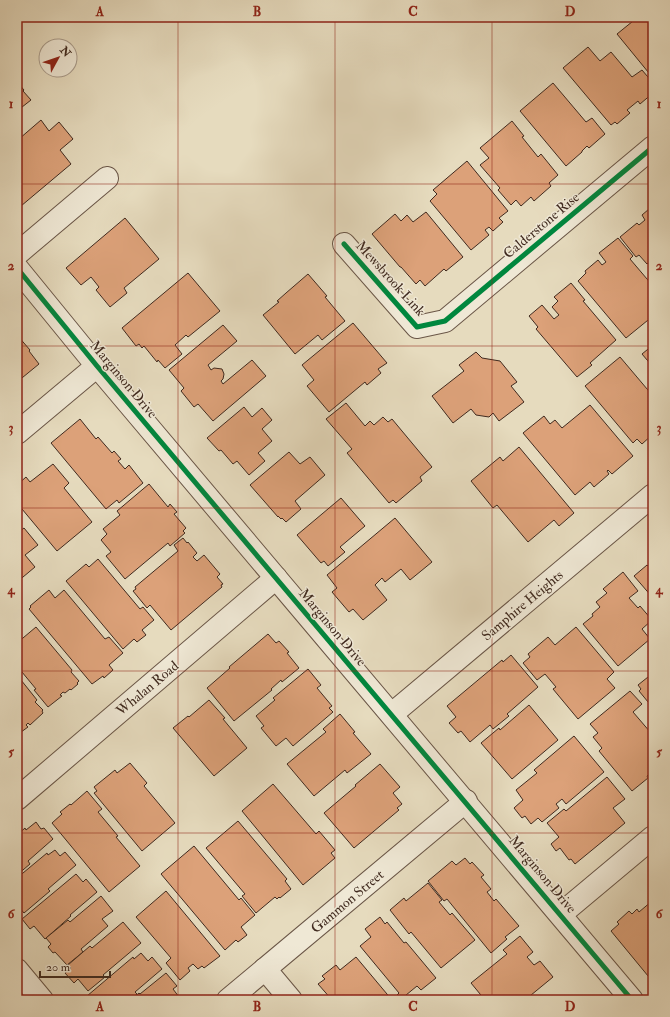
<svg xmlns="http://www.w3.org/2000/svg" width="670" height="1017" viewBox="0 0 670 1017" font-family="'IM FELL Double Pica',serif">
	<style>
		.green { fill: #b1c194; stroke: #78765a }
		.building { fill: #dca179; stroke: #402a1f }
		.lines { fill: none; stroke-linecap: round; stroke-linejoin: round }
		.minor-casing { stroke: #6a5647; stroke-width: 24 }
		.minor { stroke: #efe8d5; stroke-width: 22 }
		.cycleway-casing { stroke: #efe8d5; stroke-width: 8 }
		.cycleway { stroke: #00873e; stroke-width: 5 }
		.grid { fill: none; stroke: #8f2418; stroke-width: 1; stroke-opacity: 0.55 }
		.labels { text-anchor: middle; stroke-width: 3; stroke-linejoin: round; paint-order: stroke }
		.street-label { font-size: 14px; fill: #402a1f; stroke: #efe8d5 }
		.neatline { fill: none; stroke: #8f2418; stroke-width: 1.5 }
		.grid-label { font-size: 13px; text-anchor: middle; font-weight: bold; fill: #8f2418 }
	</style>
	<rect width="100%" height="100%" fill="#e6dbbe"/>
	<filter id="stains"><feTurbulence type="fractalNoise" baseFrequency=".005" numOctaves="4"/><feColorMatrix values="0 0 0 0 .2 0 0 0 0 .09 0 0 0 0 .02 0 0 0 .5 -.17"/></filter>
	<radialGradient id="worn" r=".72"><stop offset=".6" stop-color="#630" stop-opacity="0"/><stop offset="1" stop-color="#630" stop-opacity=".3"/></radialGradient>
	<polygon class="green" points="17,984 31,1000 17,1000"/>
	<g class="building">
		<polygon points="638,17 653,17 653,78 617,34"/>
		<polygon points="588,47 600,61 611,52 632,77 642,70 653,83 653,93 640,104 638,101 627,110 630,113 617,124 615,122 611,125 563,68"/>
		<polygon points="17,82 24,90 23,91 31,100 17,111"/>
		<polygon points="553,83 586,122 592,118 605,134 589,148 587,146 582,151 582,152 566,166 520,111"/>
		<polygon points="41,120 49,131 59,122 73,139 60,150 71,164 21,206 17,202 17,137 19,139"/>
		<polygon points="512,121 524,136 522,137 538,157 541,154 558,175 549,183 551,186 534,201 531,197 521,206 516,200 511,205 498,190 500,188 480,165 489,158 480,148"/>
		<polygon points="467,161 508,211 499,218 503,222 493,231 489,227 485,230 489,235 471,250 430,201 437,194 433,190"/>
		<polygon points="649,209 653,213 653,259 647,264 639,255 636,257 620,237 637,223 639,225 645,220 642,215"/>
		<polygon points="426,212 463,257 446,271 444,269 425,286 420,280 416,284 401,267 400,267 372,234 395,214 401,221 407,215 413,222"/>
		<polygon points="125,218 159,259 124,288 127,293 110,307 96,290 99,287 91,277 81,285 66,268"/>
		<polygon points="618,238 633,256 630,259 653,286 653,316 626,338 578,281 586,273 585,271 598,260 602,265 606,262 599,253"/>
		<polygon points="188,273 220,311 188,337 186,335 175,345 182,354 165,368 158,360 157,362 144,346 142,348 139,344 136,346 122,328"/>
		<polygon points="308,274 327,296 325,297 345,321 322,340 318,335 295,354 263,315 279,302 277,301 286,293"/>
		<polygon points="571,283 585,300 583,301 616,340 590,363 592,365 577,377 536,329 538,327 529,316 542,305 554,319 559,315 552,307 558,301 554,297"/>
		<polygon points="353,323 387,363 378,369 381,373 367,385 365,382 329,412 307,386 314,380 302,365"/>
		<polygon points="223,325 237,341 208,365 211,370 214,368 222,369 224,374 223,379 221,381 223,384 252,360 266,376 213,421 198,404 194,407 181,391 184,388 169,370"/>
		<polygon points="17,335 30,350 29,351 39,364 17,382"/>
		<polygon points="653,345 653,367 642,354"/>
		<polygon points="476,352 482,358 500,361 517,382 511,386 524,402 499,421 493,413 489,417 476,415 471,409 453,423 432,396 464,371 459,365"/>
		<polygon points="620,357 653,396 653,434 642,444 637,439 633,443 585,386"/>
		<polygon points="346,403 365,426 370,421 374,425 383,417 388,422 392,419 432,467 420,477 422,481 396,503 393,500 389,503 347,453 352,449 326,419"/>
		<polygon points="590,405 633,456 612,474 608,470 607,471 609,474 594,487 590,482 575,495 523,433 544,416 550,424 555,420 562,428"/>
		<polygon points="244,407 252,417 262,408 272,420 262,429 272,441 258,453 265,461 249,475 237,461 233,464 221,450 219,451 207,438"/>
		<polygon points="80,419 96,439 98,437 112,453 114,451 121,459 118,461 125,469 129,465 143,483 119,503 117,500 106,509 51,443"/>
		<polygon points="519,447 574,513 559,526 554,520 528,542 497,505 493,508 471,481 500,457 503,461"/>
		<polygon points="289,452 300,464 310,457 325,475 295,501 301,509 286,522 282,518 281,519 278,516 278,517 250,485"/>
		<polygon points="53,464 69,483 64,488 92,522 57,551 17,503 17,485 26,477 30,482"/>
		<polygon points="149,484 168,507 170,504 177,512 174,514 186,528 183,531 185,533 170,546 168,543 125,579 106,556 111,552 101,540 107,534 103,529 120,515 117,511"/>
		<polygon points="341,498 365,526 340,547 345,552 328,566 324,561 321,563 297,535"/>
		<polygon points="395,518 432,562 410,580 401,569 385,582 382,578 375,585 387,600 363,620 353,609 349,612 332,592 337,588 327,575"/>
		<polygon points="17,528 20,531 24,528 38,545 25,555 35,567 17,582"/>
		<polygon points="183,538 187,543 188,542 197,553 193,557 197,561 204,555 220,574 217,577 223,584 221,585 222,587 171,630 150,605 147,608 133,591 136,589 135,587 178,551 174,545"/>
		<polygon points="98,559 140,609 143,607 154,620 142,630 146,635 137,642 134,639 123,649 66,581 86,564 89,567"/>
		<polygon points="653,563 653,598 634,576 647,565 649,567"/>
		<polygon points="623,572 638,591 629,598 638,608 640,606 652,620 642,629 650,639 618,666 583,624 593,616 592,614 600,607 596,602 607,593 603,589"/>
		<polygon points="49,590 55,598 64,590 105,639 109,637 123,653 109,665 113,670 104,678 103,676 92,684 29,609 31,607 30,606"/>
		<polygon points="36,627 72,670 71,672 79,681 77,683 78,684 71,690 70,689 65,693 63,692 60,695 62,696 48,707 34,690 36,689 17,666 17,643"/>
		<polygon points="576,627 614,672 607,679 615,688 578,719 553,689 556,687 545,674 537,680 523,663 530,657 528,654 548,637 555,645"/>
		<polygon points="268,634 276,643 279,641 289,652 287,653 299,668 282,682 281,680 271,689 272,690 234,721 207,688 230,668 229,667"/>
		<polygon points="511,655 538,687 507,714 509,716 493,729 490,725 470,742 461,731 458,733 449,723 456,717 447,706 502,660 503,662"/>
		<polygon points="308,669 321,685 317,688 332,706 329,708 333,712 293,746 286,738 276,746 261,728 264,726 256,716 275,700 273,698"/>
		<polygon points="653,673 653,708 639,691 641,689 638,685"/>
		<polygon points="17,675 37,700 35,702 43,710 42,711 43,713 30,725 28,723 26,725 28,727 17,735"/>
		<polygon points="630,691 642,704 633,712 651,733 653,731 653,770 647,776 648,778 632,791 599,751 602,748 593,737 598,733 590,724"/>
		<polygon points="209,700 225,718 223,719 247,748 214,776 173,728 188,716 189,717"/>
		<polygon points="529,705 558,740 512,779 481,743 499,728 500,730"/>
		<polygon points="340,714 355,732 353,733 371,754 347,773 345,770 314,796 287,764 326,732 323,729"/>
		<polygon points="574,736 604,772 566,804 562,799 556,804 559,808 542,822 538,818 531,824 525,816 522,818 514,808 523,800 516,790 537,773 534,770"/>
		<polygon points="130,763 147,783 144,786 175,823 142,851 94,793 97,791 94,787 115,770 117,773"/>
		<polygon points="380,764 400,787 393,793 402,804 397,808 399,810 354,848 324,813 356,786 355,785"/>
		<polygon points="607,777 625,799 613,808 625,823 575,864 571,859 569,860 560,848 556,851 551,844 559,837 547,823 564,809 566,811"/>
		<polygon points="273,784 316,834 319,831 335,850 331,853 335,858 303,885 242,811"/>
		<polygon points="87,791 102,809 98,812 118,836 116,837 140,866 109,892 52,823 62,814 60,812 70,804 71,805"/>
		<polygon points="238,821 287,879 285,881 291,889 280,898 279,897 277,899 275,897 256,913 242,896 245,894 206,848"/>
		<polygon points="36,822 41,829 44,828 53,839 28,861 30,864 17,875 17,835 25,828 26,830"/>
		<polygon points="194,846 239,900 241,898 255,915 241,927 247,935 238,942 236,940 225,950 161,874"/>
		<polygon points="55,850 60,856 65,852 76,865 48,889 50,891 24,913 17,905 17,878 47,853 48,855"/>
		<polygon points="465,858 470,864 472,862 484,875 481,877 491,889 487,892 494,901 496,899 519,926 505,937 507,939 491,953 447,899 444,901 428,881 452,861 456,865"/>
		<polygon points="76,874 83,882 86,879 97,892 70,915 71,916 45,939 34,926 30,929 22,919"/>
		<polygon points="428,883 442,900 439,902 450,915 452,913 475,940 441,968 411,932 409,934 390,910 404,898 406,901"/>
		<polygon points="166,891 220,956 204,968 202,966 198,969 193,964 188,968 190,971 180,980 166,963 171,958 136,917"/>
		<polygon points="101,896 113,911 102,919 108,926 81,949 83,952 67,965 55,952 53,953 48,947 51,944 46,938 68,920 70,922"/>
		<polygon points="652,901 653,902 653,982 611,931 619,924 617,922 629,911 632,914 637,909 639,912"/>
		<polygon points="380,917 385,924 387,922 404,943 406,942 436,978 421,990 417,986 400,1000 399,1000 396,996 399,993 360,946 371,937 365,929"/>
		<polygon points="123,922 141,943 103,975 105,977 88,991 78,979 74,983 65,973 71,968 68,965 90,946 92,948"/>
		<polygon points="520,936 533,952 527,957 534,965 540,961 553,977 525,1000 485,1000 471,983 507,954 503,950"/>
		<polygon points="141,953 148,961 152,957 162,969 135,992 137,994 130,1000 90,1000 87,996 133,957 134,959"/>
		<polygon points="356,957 392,1000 332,1000 318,984 325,979 322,976 336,965 340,970"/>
		<polygon points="166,973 177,986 173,989 179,997 175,1000 131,1000 139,993 140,994"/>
		<polygon points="566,996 570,1000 561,1000"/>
	</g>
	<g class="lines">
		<defs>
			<g id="minor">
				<polyline points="344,244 417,327 445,321 653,147"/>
				<polyline points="17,254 107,178"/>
				<polyline points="17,268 97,366 632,1000"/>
				<polyline points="17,433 97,366"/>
				<polyline points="392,714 653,495"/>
				<polyline points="17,799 276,578"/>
				<polyline points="561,914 653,837"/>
				<polyline points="265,969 291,1000"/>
				<polyline points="17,970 42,1000"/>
				<polyline points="228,1000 466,801"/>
			</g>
		</defs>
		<use href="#minor" class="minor-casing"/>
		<use href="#minor" class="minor"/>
		<defs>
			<g id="cycleway">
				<polyline points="344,244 417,327 445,321 653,147"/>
				<polyline points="17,268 97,366 632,1000"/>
			</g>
		</defs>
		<use href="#cycleway" class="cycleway-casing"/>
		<use href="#cycleway" class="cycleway"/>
	</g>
	<path class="grid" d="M178 17V1000M335 17V1000M492 17V1000M17 184H653M17 346H653M17 508H653M17 671H653M17 833H653"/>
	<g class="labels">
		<g class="street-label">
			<text transform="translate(541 225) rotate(-40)" y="5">Calderstone Rise</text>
			<text transform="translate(391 278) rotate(48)" y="5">Mewsbrook Link</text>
			<text transform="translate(124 379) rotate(50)" y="5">Marginson Drive</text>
			<text transform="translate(522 605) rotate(-40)" y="5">Samphire Heights</text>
			<text transform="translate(333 627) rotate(50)" y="5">Marginson Drive</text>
			<text transform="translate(147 688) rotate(-40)" y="5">Whalan Road</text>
			<text transform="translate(543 874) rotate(50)" y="5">Marginson Drive</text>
			<text transform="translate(347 901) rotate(-40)" y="5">Gammon Street</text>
		</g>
	</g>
	<rect width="670" height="1017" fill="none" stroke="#e6dbbe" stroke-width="44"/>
	<g transform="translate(58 58) rotate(50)"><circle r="19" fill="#efe8d5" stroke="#a99c8c"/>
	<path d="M0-3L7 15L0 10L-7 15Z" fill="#8f2418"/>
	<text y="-6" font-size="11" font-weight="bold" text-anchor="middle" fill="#402a1f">N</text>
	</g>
	<path d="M40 971v6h70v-6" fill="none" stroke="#402a1f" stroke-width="2"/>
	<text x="46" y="971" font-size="12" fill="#402a1f" stroke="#efe8d5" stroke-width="3" paint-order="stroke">20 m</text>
	<rect x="22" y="22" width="626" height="973" class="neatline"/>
	<g class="grid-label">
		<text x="100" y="16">A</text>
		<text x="257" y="16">B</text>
		<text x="413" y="16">C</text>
		<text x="570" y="16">D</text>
		<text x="11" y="108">1</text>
		<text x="659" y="108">1</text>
		<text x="11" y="270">2</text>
		<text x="659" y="270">2</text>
		<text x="11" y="432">3</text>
		<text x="659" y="432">3</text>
		<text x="11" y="594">4</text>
		<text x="659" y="594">4</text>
		<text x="11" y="756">5</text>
		<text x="659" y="756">5</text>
		<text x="11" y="918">6</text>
		<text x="659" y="918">6</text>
		<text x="100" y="1011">A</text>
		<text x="257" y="1011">B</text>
		<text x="413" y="1011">C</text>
		<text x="570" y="1011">D</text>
	</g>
	<rect width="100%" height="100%" filter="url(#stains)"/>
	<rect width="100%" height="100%" fill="url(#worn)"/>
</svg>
